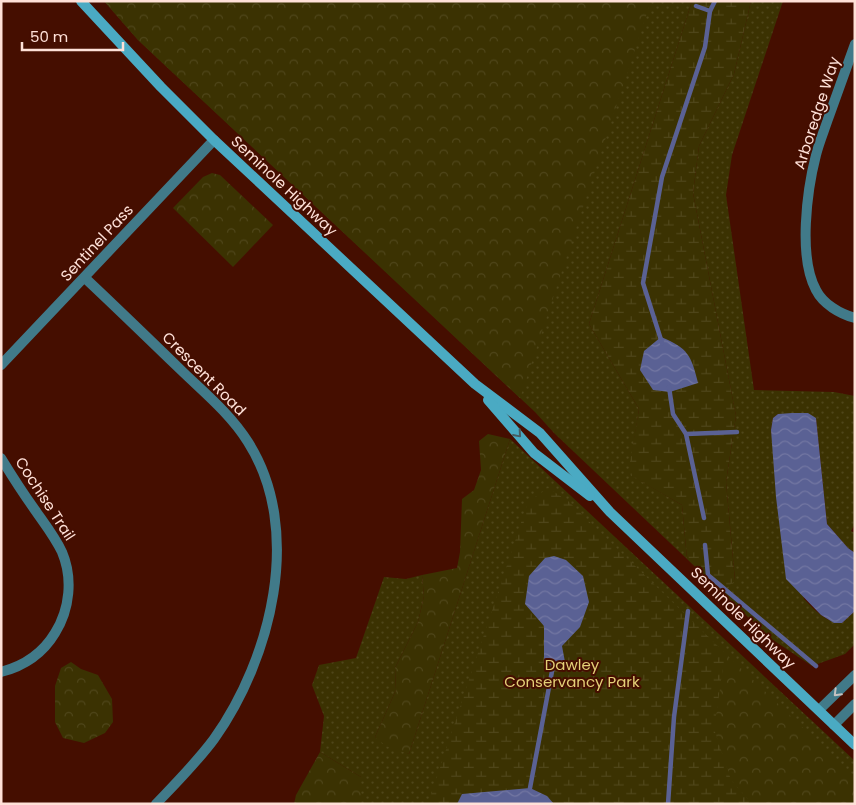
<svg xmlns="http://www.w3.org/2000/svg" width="856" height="805" viewBox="0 0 856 805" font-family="Poppins,sans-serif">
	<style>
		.grass { fill: url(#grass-dots) }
		.forest { fill: url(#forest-crowns) }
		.wetland { fill: url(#wetland-marsh); fill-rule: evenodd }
		.water { fill: url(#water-waves) }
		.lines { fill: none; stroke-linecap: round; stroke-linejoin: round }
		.stream { stroke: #5a6194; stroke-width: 4.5 }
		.street { stroke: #417a89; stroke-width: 10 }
		.secondary { stroke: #4aaac3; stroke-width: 10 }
		.oneway { stroke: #485c62 }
		.oneway2 { stroke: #c6c2c0 }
		.labels { text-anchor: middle; stroke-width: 4; stroke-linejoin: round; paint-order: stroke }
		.street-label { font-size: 15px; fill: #ffe1d8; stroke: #450e00 }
		.park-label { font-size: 15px; fill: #e3d077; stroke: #450e00 }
	</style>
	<defs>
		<pattern id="grass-dots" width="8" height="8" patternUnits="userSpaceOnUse" patternTransform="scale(1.25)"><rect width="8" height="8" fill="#3b3202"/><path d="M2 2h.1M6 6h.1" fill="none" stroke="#4f461a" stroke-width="1.8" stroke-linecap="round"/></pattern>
		<pattern id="forest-crowns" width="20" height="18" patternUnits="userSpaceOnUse" patternTransform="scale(1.25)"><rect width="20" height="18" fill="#3b3202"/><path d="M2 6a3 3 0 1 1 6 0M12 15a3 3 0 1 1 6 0" fill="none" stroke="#4f461a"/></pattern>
		<pattern id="wetland-marsh" width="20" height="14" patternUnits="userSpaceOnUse" patternTransform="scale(1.25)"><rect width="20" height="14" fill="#3b3202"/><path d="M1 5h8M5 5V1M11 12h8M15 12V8" fill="none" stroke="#4f461a"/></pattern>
		<pattern id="water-waves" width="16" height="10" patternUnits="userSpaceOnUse" patternTransform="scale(1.25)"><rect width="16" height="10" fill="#5a6194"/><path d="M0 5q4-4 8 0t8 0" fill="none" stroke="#7377a2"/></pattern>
	</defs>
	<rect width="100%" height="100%" fill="#450e00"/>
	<g class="grass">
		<polygon points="104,1 692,1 589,324 639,409 629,474 682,505 687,559 554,433 535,412 138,40"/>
		<path d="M751 1H783L732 155 726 195 754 390 834 392 855 396V524L851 531 855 533V553L848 548 827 524 816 418 778 414 773 418 771 431 804 599C815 610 826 623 842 623L855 611V644L845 654 812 666 773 640 721 592 735 580 726 482 736 416 693 193 699 146 734 74Z"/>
		<polygon points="510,439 855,761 855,804 361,804 361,777 320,752 324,716 312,685 319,665 356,658 384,577 406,579 422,575 424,596 418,622 395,668 396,690 375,737 409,754"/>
	</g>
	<g class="forest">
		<polygon points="104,1 651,1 520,398 138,40"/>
		<polygon points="212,173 220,175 273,225 233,267 173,208 203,177"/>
		<polygon points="488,434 510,439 409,754 386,746 375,737 396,690 395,668 418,622 424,596 422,575 457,568 460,552 462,499 474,490 481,470 479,441"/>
		<polygon points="725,653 855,778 855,804 752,804 731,780 714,729"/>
		<polygon points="71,662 81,669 98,675 112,699 113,722 105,733 84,743 63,738 55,722 55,686 61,668"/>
		<polygon points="320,752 361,777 361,804 294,804 296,795"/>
	</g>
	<g class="wetland">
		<polygon points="692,1 751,1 734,74 699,146 693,193 736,416 726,482 735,581 721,592 687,559 682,505 628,474 639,409 589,324"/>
		<path d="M548 488 568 501 725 653 714 729 731 780 752 804H554L547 795 462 794 457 804H428L528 502ZM545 558 580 627 562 646 544 661V626L525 604 529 576Z"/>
	</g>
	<g class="water">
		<path d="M661 337C688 348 691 355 698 383L670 392 653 390 640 370 644 351Z"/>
		<polygon points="792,413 808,413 816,418 827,524 848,548 855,553 855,611 842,623 834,623 821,615 786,579 776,497 771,430 773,418 778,414"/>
		<polygon points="554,556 566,560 583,576 589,602 580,627 562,646 565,662 553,666 544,661 544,626 525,604 529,576 545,558"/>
		<polygon points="530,788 547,796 554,804 457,804 462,794"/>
	</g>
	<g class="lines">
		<g class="stream">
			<polyline points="710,11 715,1"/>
			<polyline points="662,343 643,283 662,177 705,47 710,11 696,6"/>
			<polyline points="669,387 673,414 686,434 704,518"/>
			<polyline points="686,434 737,432"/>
			<polyline points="705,545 708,575 816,666"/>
			<polyline points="530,788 553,666"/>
			<polyline points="668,804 674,717 688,611"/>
		</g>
		<g class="street">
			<path d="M855 44C846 69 837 94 828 119 824 131 819 143 816 155 807 190 798 257 816 290 823 304 840 314 855 318"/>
			<path d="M85 278C118 309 151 341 184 373 206 394 231 415 248 442 304 530 271 659 214 739 197 762 176 783 156 804"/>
			<polyline points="1,365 214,140"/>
			<path d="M1 458C12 476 23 493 35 510 44 523 55 537 62 552 73 578 70 609 55 633 43 653 24 666 1 672"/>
			<polyline points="819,710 855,675"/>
			<polyline points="834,725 855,704"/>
		</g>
		<g class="secondary">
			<polyline points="81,1 161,87 214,140 475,384 540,433 610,512 855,745"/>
			<polyline points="488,400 534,453 590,496"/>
		</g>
	</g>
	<defs><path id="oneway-chevron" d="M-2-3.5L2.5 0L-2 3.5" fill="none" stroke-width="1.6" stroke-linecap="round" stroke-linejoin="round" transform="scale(1.25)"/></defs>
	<use class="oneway" href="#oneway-chevron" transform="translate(518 434) rotate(49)"/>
	<use class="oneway2" href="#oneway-chevron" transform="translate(837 693) rotate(135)"/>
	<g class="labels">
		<g class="street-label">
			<text transform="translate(817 113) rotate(-72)" y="5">Arboredge Way</text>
			<text transform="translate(284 186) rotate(43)" y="5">Seminole Highway</text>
			<text transform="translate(97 243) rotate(-47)" y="5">Sentinel Pass</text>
			<text transform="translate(204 374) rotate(45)" y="5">Crescent Road</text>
			<text transform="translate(45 499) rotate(57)" y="5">Cochise Trail</text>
			<text transform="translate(743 618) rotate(44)" y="5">Seminole Highway</text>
		</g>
		<g class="park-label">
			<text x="572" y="670">Dawley<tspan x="572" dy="17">Conservancy Park</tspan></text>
		</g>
	</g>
	<rect width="856" height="805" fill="none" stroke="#ffe1d8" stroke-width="5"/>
	<path d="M22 42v8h101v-8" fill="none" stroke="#ffe1d8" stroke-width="2.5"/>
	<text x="30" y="42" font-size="15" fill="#ffe1d8" stroke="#450e00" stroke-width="4" paint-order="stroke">50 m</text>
</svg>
